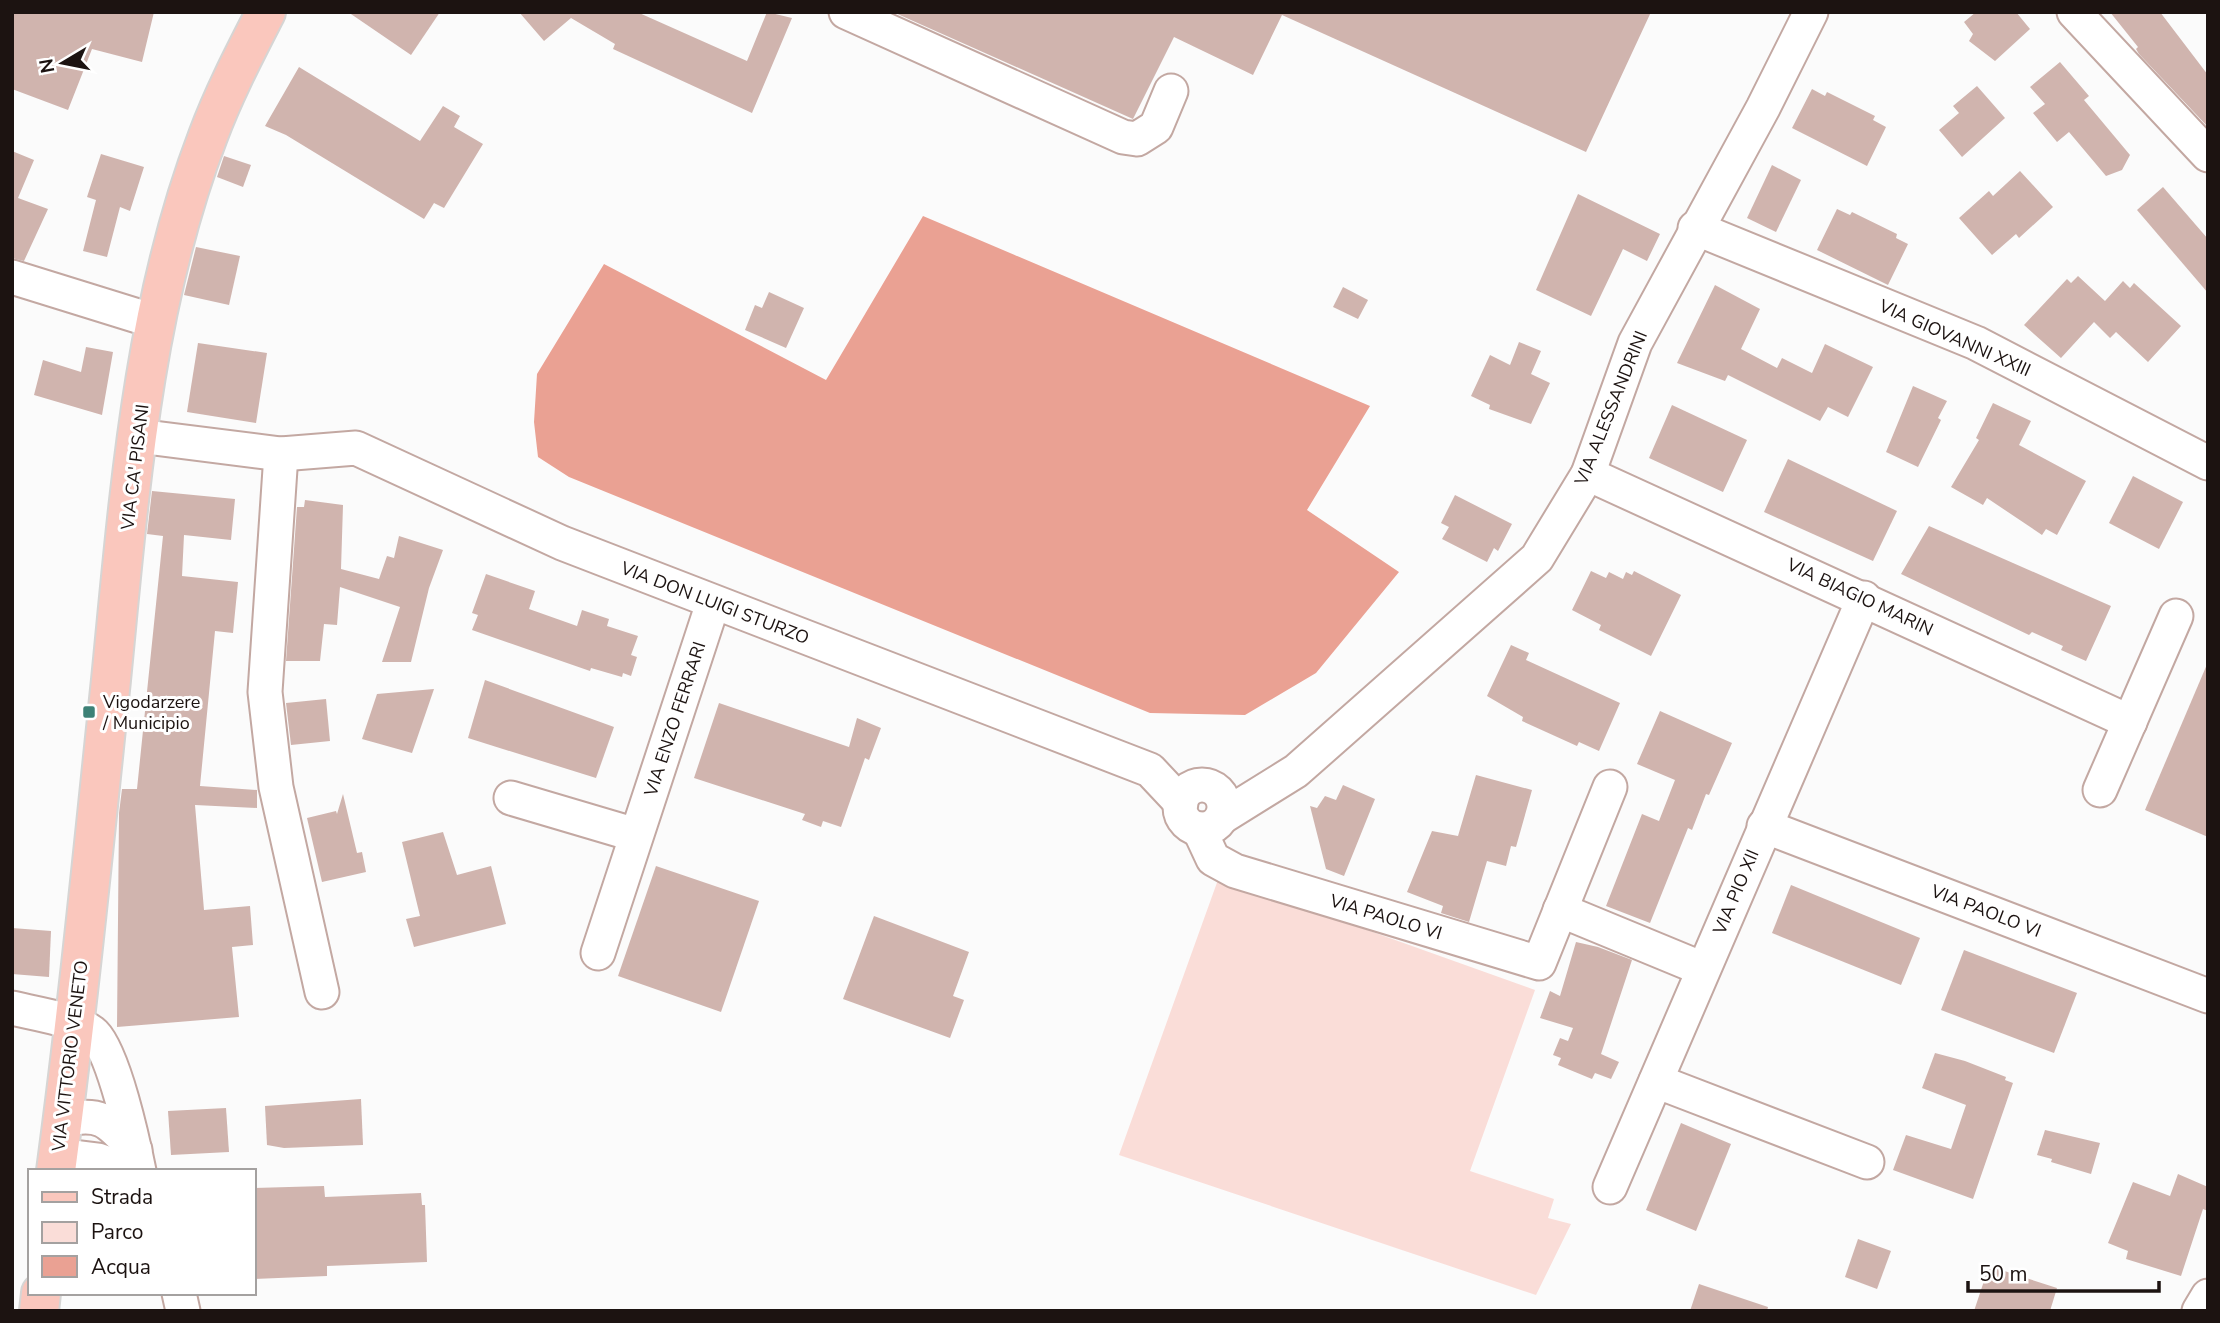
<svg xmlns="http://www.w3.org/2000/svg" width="2220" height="1323" viewBox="0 0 2220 1323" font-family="'Nunito Sans',sans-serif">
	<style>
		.green { fill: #faddd8 }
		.water { fill: #eaa193 }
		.building { fill: #d0b4ae }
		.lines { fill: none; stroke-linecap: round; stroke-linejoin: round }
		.minor-casing { stroke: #c3a8a2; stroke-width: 37 }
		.major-casing { stroke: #d6d5d4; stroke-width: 42 }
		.minor { stroke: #fff; stroke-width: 33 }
		.major { stroke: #fac7bd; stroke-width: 38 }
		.poi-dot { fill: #3d8176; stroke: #fff; stroke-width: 2.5 }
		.labels { text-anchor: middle; stroke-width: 6; stroke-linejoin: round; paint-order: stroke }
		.street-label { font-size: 18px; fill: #1c1311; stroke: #fff }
		.poi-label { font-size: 18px; fill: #1c1311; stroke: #fff; text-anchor: start }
	</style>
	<rect width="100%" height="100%" fill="#fbfbfb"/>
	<polygon class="green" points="1219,877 1535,990 1470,1171 1554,1199 1548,1218 1571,1224 1536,1295 1119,1155"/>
	<polygon class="water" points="923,216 1370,406 1307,510 1399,572 1316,673 1245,715 1150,713 569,477 538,457 534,422 537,374 604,264 826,380"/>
	<g class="building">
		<polygon points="12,12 154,12 142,62 92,49 68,110 12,89"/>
		<polygon points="348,12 440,12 411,55"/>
		<polygon points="519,12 637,12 747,61 767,12 792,18 752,113 613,49 615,44 571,18 544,41"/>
		<polygon points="893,12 1651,12 1586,152 1282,15 1253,75 1174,37 1133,119"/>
		<polygon points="1976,12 2016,12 2030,29 1995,61 1969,41 1973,34 1964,22"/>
		<polygon points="2110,12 2160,12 2208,75 2208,127 2139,54 2136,49 2138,47"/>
		<polygon points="2060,62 2089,96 2084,100 2130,155 2122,170 2106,176 2069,132 2057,142 2033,113 2045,104 2030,87"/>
		<polygon points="299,67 420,141 443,106 460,116 454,127 483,144 444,208 434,203 424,219 286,135 265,126"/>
		<polygon points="1977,86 2005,118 1962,157 1939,130 1959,113 1953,106"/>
		<polygon points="1812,89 1825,96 1827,92 1875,116 1873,120 1886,127 1867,166 1792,128"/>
		<polygon points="12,151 34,160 18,198 48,209 24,261 12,258"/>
		<polygon points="101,154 144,167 130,211 120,207 107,257 83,251 96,200 87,197"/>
		<polygon points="224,156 251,165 243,187 217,177"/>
		<polygon points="1772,165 1801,180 1776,232 1747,218"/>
		<polygon points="2020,171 2053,207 2019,238 2016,234 1992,255 1959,218 1989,191 1993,196"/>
		<polygon points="2163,187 2208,239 2208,293 2137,210"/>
		<polygon points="1578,194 1660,234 1647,261 1623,249 1591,316 1536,290"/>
		<polygon points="1837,209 1850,215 1852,212 1897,234 1896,238 1908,244 1888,285 1817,250"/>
		<polygon points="196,247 240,256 229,305 184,295"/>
		<polygon points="2078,276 2105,301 2123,281 2130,288 2134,283 2181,326 2148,362 2116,332 2110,338 2094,322 2061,358 2024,325 2067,279 2071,283"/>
		<polygon points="1715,285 1760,309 1741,349 1777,368 1782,358 1812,373 1825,344 1873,367 1848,417 1828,407 1820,421 1728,375 1725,381 1677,363"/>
		<polygon points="1343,287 1368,300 1358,319 1333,307"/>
		<polygon points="769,292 804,308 786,348 745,330 755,305 762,308"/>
		<polygon points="1519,342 1541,351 1531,374 1550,383 1531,424 1489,409 1490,405 1471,396 1490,355 1510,365"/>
		<polygon points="198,343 267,353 256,423 187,412"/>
		<polygon points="86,347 113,352 102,415 34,395 43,360 81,372"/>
		<polygon points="1913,386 1947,401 1938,418 1941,420 1918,467 1886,452"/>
		<polygon points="1993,403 2031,421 2019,445 2086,481 2057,535 2046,529 2042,535 1987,498 1983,505 1951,487 1979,440 1976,438"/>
		<polygon points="1672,405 1747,440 1723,492 1649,458"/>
		<polygon points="1788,459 1897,511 1873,561 1764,512"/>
		<polygon points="2133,476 2183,502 2159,549 2109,523"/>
		<polygon points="152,491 235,499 231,540 184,535 182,576 238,582 233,633 215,631 200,786 257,790 257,808 195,805 204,910 250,906 253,945 232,947 239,1017 117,1027 119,813 122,789 137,789 163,536 147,534"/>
		<polygon points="1455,495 1512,524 1498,551 1494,548 1487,562 1442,539 1449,527 1441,523"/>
		<polygon points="305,500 343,505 341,569 379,579 387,556 394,558 399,536 443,550 429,588 411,662 382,662 400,607 340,587 337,625 324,624 320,661 286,661 297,507 304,507"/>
		<polygon points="1929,526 2111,606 2086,661 2061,650 2063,646 2032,632 2029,635 1901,574"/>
		<polygon points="1591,571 1606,578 1609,572 1623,579 1626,572 1632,575 1634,571 1681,595 1651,656 1599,630 1601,625 1572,610"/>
		<polygon points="486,574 535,591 529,609 577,626 582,610 609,619 607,626 638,636 631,655 637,657 631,676 623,673 622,677 591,668 590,671 472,630 478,615 472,613"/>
		<polygon points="1511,645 1529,653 1526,660 1620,703 1599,751 1579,742 1577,746 1522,721 1523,717 1487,696"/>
		<polygon points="2208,662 2208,837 2145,810"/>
		<polygon points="485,680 614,727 596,778 468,738"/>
		<polygon points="434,689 412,753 362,739 377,694"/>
		<polygon points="326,699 330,741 291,745 286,703"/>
		<polygon points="719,703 849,747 857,718 881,728 869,760 865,758 841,827 823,821 821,827 802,820 805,814 694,778"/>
		<polygon points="1660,711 1732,743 1709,795 1706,794 1692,830 1688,828 1650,923 1606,906 1642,814 1659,821 1675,780 1637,764"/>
		<polygon points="1476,775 1532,790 1516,847 1511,846 1506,866 1487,861 1469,922 1441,913 1443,906 1407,892 1432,831 1458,836"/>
		<polygon points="1343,785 1375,799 1344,876 1326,869 1310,806 1317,808 1325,796 1336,800"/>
		<polygon points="343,794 357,853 362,852 366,872 322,882 307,818 336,811 337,814"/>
		<polygon points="443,832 457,875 491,866 506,924 414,947 406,919 420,916 402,842"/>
		<polygon points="656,866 759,901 721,1012 618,976"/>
		<polygon points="1791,885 1920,938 1901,985 1772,933"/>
		<polygon points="874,916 969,952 953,996 964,1000 950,1038 843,999"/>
		<polygon points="12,928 51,931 49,977 12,974"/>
		<polygon points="1576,942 1598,947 1632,960 1601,1054 1619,1062 1611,1079 1595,1073 1592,1079 1558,1065 1561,1058 1553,1055 1560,1038 1568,1041 1573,1028 1540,1018 1550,991 1560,996"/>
		<polygon points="1964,950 2077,993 2054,1053 1941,1010"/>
		<polygon points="1935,1053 1965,1061 2006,1077 2005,1080 2013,1083 1973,1199 1893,1170 1906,1135 1951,1149 1966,1105 1922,1088"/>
		<polygon points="361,1099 363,1145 284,1148 267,1145 265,1106"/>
		<polygon points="226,1108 229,1152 171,1155 168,1111"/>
		<polygon points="1681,1123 1731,1144 1696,1231 1646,1210"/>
		<polygon points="2045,1130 2100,1143 2091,1174 2051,1162 2052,1159 2037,1155"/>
		<polygon points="2178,1174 2208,1187 2208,1211 2203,1209 2181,1276 2126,1259 2128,1251 2108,1243 2133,1182 2170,1196"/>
		<polygon points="324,1186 325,1197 421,1193 422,1205 425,1205 427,1262 327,1266 327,1276 254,1279 254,1188"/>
		<polygon points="1858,1239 1891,1251 1877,1289 1845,1277"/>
		<polygon points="1989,1266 2057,1288 2050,1311 1974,1311"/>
		<polygon points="1699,1284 1768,1307 1767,1311 1690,1311"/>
	</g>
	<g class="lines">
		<defs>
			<g id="minor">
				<polyline points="846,12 1123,137 1137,139 1156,127 1171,91"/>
				<polyline points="2074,12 2208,155"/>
				<polyline points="1695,228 1976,343 2208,463"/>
				<polyline points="12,277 157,322"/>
				<polyline points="138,436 281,454 356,448 562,543 1150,770 1181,803"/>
				<polyline points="281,454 265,692 276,787 322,992"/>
				<polyline points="1588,474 2130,722"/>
				<circle cx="1202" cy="807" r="22"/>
				<polyline points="2100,790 2176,616"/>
				<polyline points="511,798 636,835"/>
				<polyline points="1222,817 1296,771 1537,558 1588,474 1635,343 1763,108 1811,12"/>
				<polyline points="1764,826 2208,996"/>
				<polyline points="1199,829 1213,859 1235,871 1539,963 1610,787"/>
				<polyline points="1560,910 1703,969"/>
				<polyline points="598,953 713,603"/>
				<path d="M12 1008C32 1013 80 1020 94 1034 114 1054 133 1141 139 1171"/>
				<polyline points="1656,1081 1867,1162"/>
				<path d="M63 1120C103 1111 109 1122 135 1150"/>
				<polyline points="58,1155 98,1160 129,1171"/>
				<polyline points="1610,1187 1864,598"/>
				<polyline points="179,1293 183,1311"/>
				<polyline points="2199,1311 2208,1296"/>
			</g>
			<g id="major">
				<path d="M56 1171C78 1007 94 843 111 680 129 498 142 308 208 136 224 93 245 53 266 12"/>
				<polyline points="39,1311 41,1293"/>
			</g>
		</defs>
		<use href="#minor" class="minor-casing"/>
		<use href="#major" class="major-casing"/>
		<use href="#minor" class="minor"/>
		<use href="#major" class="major"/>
	</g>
	<rect class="poi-dot" x="82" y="705" width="14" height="14" rx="3.5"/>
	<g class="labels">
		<g class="street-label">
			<text transform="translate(1955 338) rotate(24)" y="6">VIA GIOVANNI XXIII</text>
			<text transform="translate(1611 408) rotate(-68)" y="6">VIA ALESSANDRINI</text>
			<text transform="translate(135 467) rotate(-83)" y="6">VIA CA' PISANI</text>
			<text transform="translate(1860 597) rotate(25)" y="6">VIA BIAGIO MARIN</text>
			<text transform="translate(715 603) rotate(21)" y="6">VIA DON LUIGI STURZO</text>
			<text transform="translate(675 719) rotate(-72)" y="6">VIA ENZO FERRARI</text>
			<text transform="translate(1736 892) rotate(-67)" y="6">VIA PIO XII</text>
			<text transform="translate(1986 911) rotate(21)" y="6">VIA PAOLO VI</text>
			<text transform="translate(1386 917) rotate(17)" y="6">VIA PAOLO VI</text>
			<text transform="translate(70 1056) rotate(-83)" y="6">VIA VITTORIO VENETO</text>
		</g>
		<g class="poi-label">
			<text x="103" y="708">Vigodarzere<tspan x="103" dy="21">/ Municipio</tspan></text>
		</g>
	</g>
	<rect width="2220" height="1323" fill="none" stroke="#1c1311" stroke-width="28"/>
	<rect x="28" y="1169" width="228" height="126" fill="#ffffff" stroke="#a4a1a0" stroke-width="2"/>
	<rect x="42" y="1192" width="35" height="10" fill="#fac7bd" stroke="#a4a1a0" stroke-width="2"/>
	<text x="91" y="1204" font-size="21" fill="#1c1311">Strada</text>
	<rect x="42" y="1222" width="35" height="21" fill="#faddd8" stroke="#a4a1a0" stroke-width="2"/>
	<text x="91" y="1239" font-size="21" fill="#1c1311">Parco</text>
	<rect x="42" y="1256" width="35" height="21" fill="#eaa193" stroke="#a4a1a0" stroke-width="2"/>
	<text x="91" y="1274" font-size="21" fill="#1c1311">Acqua</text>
	<g transform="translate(63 63) rotate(260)" stroke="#ffffff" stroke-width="5" paint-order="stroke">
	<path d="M0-5L12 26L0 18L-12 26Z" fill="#1c1311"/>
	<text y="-10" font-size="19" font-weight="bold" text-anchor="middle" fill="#1c1311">N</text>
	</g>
	<path d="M1968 1281v10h191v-10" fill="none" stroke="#1c1311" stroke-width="3.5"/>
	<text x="1979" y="1281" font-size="21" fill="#1c1311" stroke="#ffffff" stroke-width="5" paint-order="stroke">50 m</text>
</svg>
